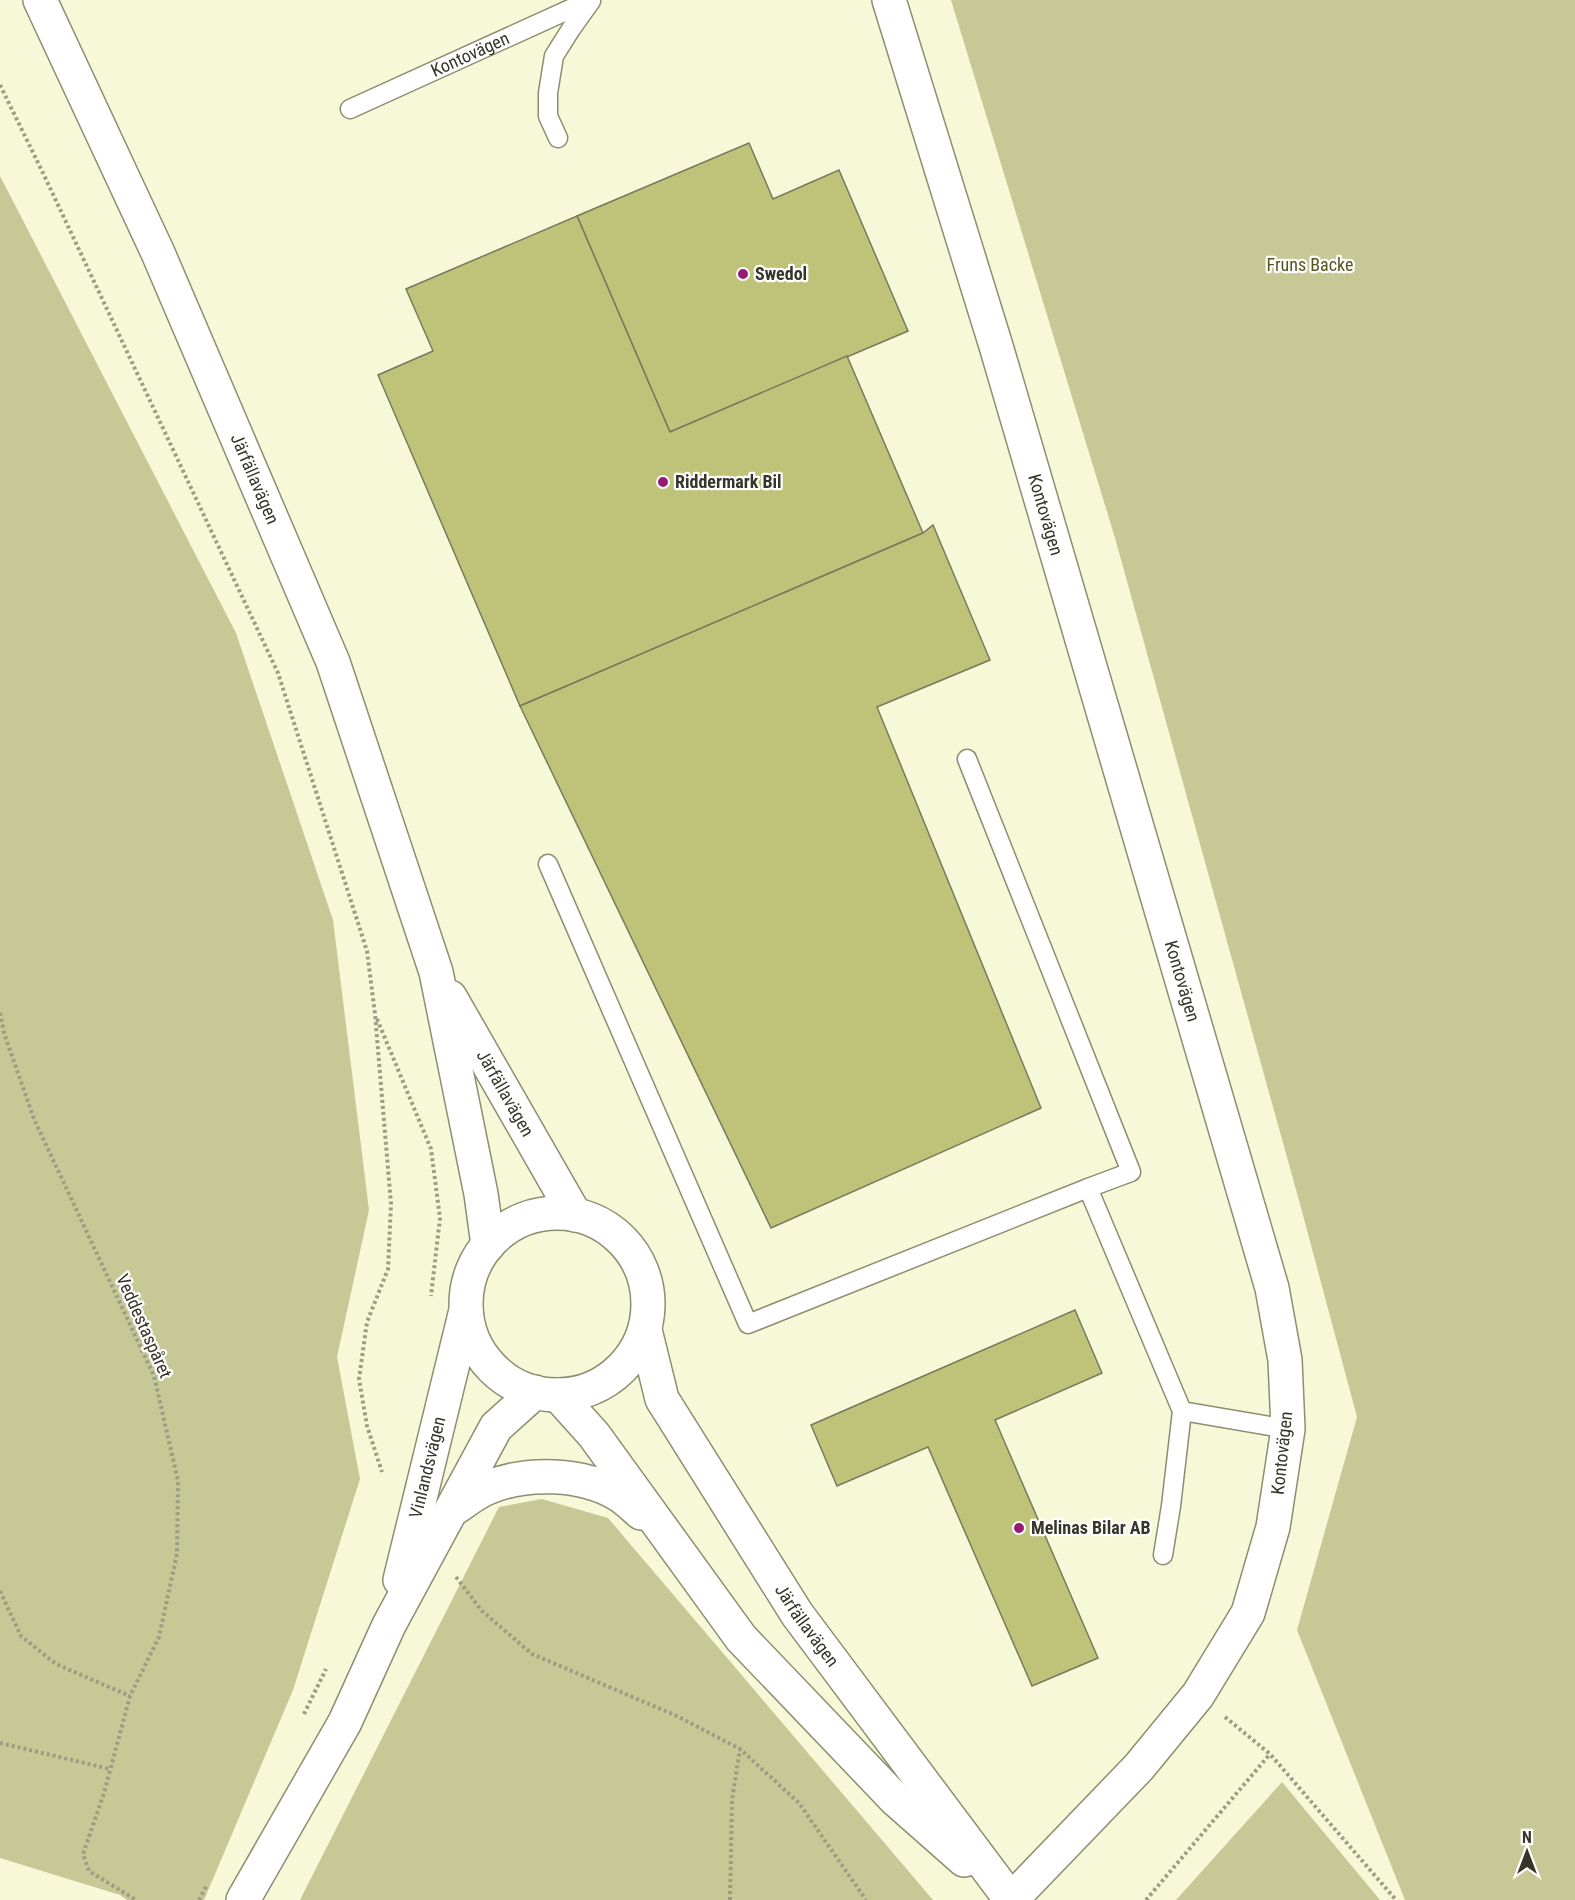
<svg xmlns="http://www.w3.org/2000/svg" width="1575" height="1900" viewBox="0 0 1575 1900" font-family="'Roboto Condensed',sans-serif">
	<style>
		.green { fill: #c6c995 }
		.building { fill: #bfc279; stroke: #787a5c; stroke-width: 1.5 }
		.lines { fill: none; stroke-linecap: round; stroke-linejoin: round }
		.lane-casing { stroke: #8c8e70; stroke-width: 21 }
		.street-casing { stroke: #8c8e70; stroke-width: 36 }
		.secondary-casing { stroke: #8c8e70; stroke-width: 36 }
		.path { stroke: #9b9d85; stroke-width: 4; stroke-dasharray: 3 3; stroke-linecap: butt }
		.lane { stroke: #fff; stroke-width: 18 }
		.street { stroke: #fff; stroke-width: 33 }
		.secondary { stroke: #fff; stroke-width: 33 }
		.poi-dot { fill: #971b75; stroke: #fff; stroke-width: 2 }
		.labels { text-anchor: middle; stroke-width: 4.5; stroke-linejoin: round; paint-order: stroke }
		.street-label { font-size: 18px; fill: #353629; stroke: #fff }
		.park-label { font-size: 18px; fill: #53551e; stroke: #fff }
		.poi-label { font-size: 18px; font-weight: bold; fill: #353629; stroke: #fff; text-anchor: start }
	</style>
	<rect width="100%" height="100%" fill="#f6f8d7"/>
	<g class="green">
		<polygon points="951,0 1575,0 1575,1900 1405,1900 1297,1630 1357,1417 1300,1204 1115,538"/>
		<polygon points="0,176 236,633 333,920 369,1210 337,1357 360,1479 293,1690 204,1900 127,1900 120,1895 0,1858"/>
		<polygon points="542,1499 608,1518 933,1900 300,1900 499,1507"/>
		<polygon points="1282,1782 1380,1900 1176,1900"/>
	</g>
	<g class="building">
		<polygon points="749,143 773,199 839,170 908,331 670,432 577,216"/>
		<polygon points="577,216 670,432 847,356 923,533 520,706 378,375 433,351 406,289"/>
		<polygon points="933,525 990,660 877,707 1041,1108 771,1228 520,706 923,533"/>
		<polygon points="1075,1310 1102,1373 995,1420 1098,1658 1032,1686 928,1447 837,1486 811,1425"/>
	</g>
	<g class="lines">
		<defs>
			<g id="lane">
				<path id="s1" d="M350 109 590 0"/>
				<polyline points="558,138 548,116 548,93 554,56 571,29 591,1"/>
				<polyline points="967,759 1131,1172 1088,1188 1182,1411 1288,1429"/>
				<polyline points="548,864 748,1324 1088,1188"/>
				<polyline points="1163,1555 1171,1506 1182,1411"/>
			</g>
			<g id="street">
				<path id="s2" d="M889 0 996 346 1272 1288 1285 1360 1288 1429 1273 1527 1248 1613 1198 1695 1139 1767 1011 1900"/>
			</g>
			<g id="secondary">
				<path id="s3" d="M40 0 158 253 333 662 436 972 481 1194 488 1245"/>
				<path id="s4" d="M450 997 575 1215"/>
				<circle cx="557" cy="1304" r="91"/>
				<path id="s5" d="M645 1330 662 1399 797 1614 1011 1900"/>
				<polyline points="558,1395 594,1435 741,1638 896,1800 964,1860"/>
				<path d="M452 1510C463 1503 475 1493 487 1488 527 1471 583 1473 619 1495 627 1500 634 1507 641 1513"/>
				<path id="s6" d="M400 1580 466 1310"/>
				<polyline points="243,1900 345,1722 389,1625 496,1427 535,1392"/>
			</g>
		</defs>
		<use href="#lane" class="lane-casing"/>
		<use href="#street" class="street-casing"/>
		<use href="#secondary" class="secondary-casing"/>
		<g class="path">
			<polyline points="0,85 43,173 278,673 367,951 375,1014 391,1204 388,1269 367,1322 359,1379 367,1426 382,1472"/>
			<polyline points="0,1013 4,1033 34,1119 154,1376 178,1481 177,1554 159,1637 130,1696 104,1793 83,1854 89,1871 136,1900"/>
			<polyline points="377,1019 431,1149 440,1218 431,1296"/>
			<polyline points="456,1577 482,1611 532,1654 677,1716 740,1749 799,1803 866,1900"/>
			<polyline points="0,1591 21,1636 56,1664 130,1696"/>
			<polyline points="304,1714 326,1669"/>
			<polyline points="1225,1717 1270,1754 1396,1900"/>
			<polyline points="0,1743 110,1769"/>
			<polyline points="199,1900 207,1885"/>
			<polyline points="730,1900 732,1800 740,1749"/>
			<polyline points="1146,1900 1270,1754"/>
		</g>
		<use href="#lane" class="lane"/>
		<use href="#street" class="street"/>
		<use href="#secondary" class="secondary"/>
	</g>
	<g class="poi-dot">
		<circle cx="743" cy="274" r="6"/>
		<circle cx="663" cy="482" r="6"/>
		<circle cx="1019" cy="1528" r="6"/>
	</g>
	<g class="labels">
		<g class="street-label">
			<text dy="6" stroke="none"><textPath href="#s1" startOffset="132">Kontovägen</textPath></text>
			<text dy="6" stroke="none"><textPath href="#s3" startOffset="525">Järfällavägen</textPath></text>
			<text dy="6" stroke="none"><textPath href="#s2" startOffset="538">Kontovägen</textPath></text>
			<text dy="6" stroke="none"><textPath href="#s2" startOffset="1024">Kontovägen</textPath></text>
			<text dy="6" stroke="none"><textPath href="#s4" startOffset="111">Järfällavägen</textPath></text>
			<text transform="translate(144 1326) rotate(66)" y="6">Veddestaspåret</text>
			<text transform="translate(1282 1453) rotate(-84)" y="6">Kontovägen</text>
			<text dy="6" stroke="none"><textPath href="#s6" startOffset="116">Vinlandsvägen</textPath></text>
			<text dy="6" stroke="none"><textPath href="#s5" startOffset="340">Järfällavägen</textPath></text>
		</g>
		<g class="park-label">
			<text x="1310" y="271">Fruns Backe</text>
		</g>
		<g class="poi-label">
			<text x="755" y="280">Swedol</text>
			<text x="675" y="488">Riddermark Bil</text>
			<text x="1031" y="1534">Melinas Bilar AB</text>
		</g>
	</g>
	<g transform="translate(1527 1852)" stroke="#ffffff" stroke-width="4.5" paint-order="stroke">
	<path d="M0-4.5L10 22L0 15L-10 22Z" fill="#353629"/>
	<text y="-9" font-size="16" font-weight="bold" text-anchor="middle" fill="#353629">N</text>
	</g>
</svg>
